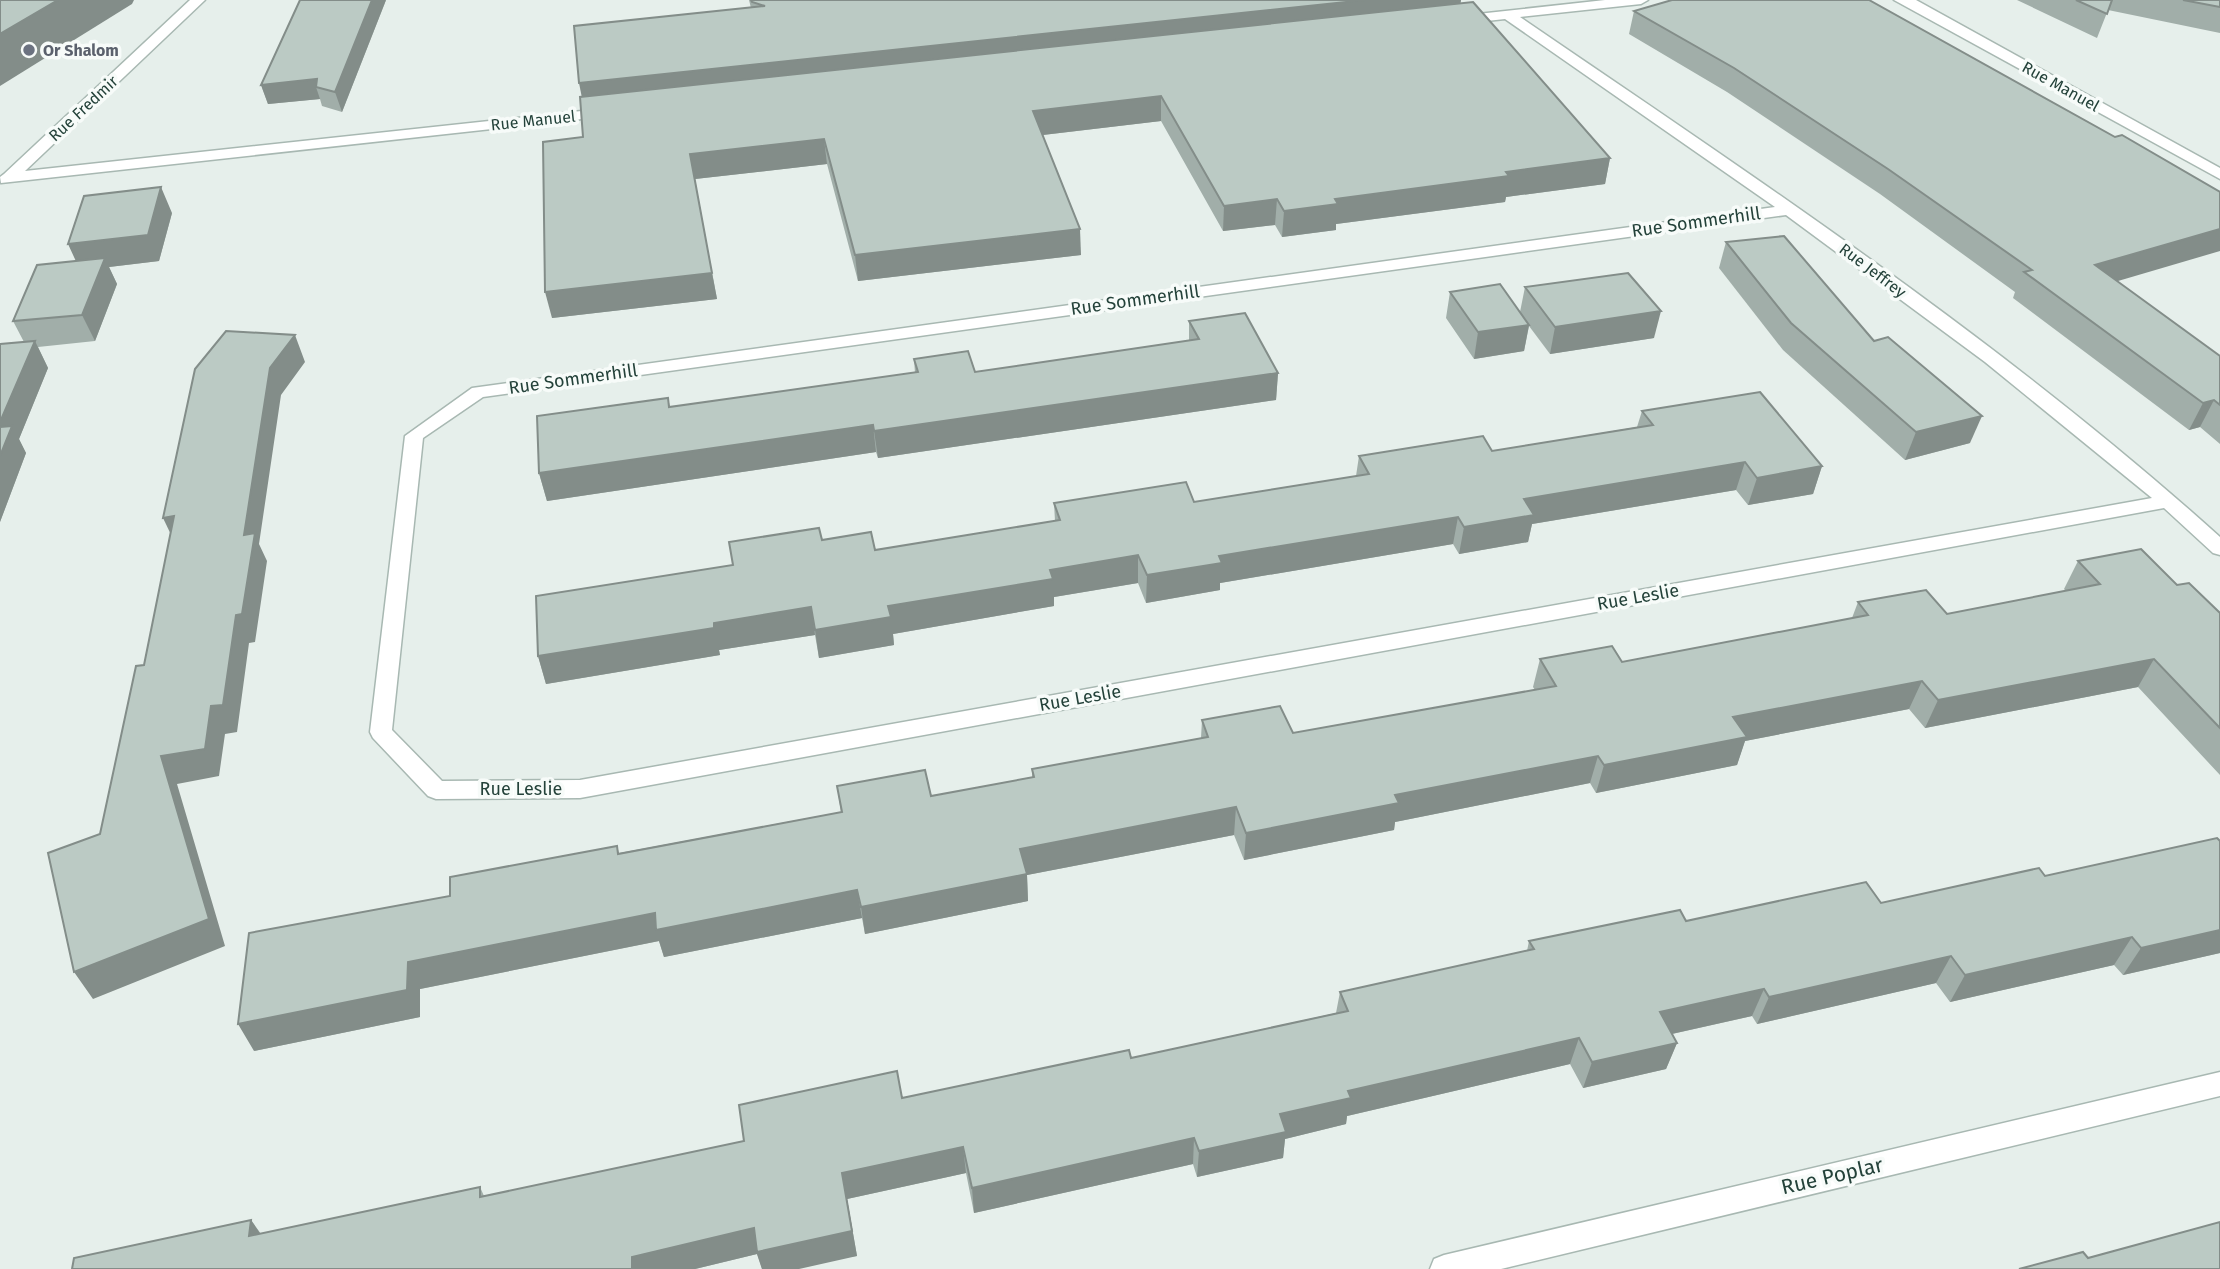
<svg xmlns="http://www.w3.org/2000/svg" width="2220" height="1269" viewBox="0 0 2220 1269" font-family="'Fira Sans',sans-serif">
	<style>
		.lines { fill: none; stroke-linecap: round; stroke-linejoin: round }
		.minor-casing { stroke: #a8b8b2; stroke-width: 3 }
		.minor { fill: #fff; fill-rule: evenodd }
		.wall { fill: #a1aea9 }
		.shaded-wall { fill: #838d89 }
		.building { fill: #bbcac4; stroke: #838d89; stroke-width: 2 }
		.worship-dot { fill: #6b7280; stroke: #f7fbf9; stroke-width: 2.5 }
		.labels { text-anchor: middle; stroke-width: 7; stroke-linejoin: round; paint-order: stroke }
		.far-worship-label { font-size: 16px; font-weight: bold; fill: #5b616d; stroke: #f7fbf9; text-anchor: start }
		.far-street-label { font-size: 16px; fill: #24423a; stroke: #f7fbf9 }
		.street-label { font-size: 18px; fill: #24423a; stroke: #f7fbf9 }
		.near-street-label { font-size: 21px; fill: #24423a; stroke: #f7fbf9 }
	</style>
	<rect width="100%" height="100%" fill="#e6efeb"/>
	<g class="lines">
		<defs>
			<g id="minor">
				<polygon points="190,0 205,0 25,171 609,108 616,112 609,116 1,183 0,177 4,174"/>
				<path d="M1605 0H1648L1641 4 1520 17C1760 181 2005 343 2220 537V555L2213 553 2164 508 580 798 436 799 428 796 373 738 370 732 405 436 472 388 1775 207 1505 19 1459 24 1452 20 1459 16ZM1786 215 1985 362 2152 498 580 780 442 781 392 730 423 438 483 397Z"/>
				<polygon points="1894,0 1916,0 2220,168 2220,179"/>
				<polygon points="2220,1072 2220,1096 1501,1269 1430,1269 1434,1259 1444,1255"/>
			</g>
		</defs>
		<use href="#minor" class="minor-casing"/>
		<use href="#minor" class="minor"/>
	</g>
	<g class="wall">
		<polygon points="386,0 342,112 322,106 320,99 268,104 261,85"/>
		<polygon points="749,0 1461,0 1460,3 1610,158 1605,184 1506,197 1505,202 1336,224 1336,230 1282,237 1275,225 1223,231 1161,121 1043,135 1081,255 858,281 827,164 695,179 717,299 552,318 583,137 582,97 751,8"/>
		<polygon points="2017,0 2220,0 2220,33 2108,10 2097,38"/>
		<polygon points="1634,11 2117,281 2220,356 2220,444 2200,427 2189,430 2013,298 2015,292 1880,194 1727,92 1629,34"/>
		<polygon points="172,213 159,261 109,267 117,284 95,341 38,347 48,368 19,439 26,453 0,522 0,344 24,342 13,321 76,261"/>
		<polygon points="1726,242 1874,341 1970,443 1905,460 1783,350 1719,268"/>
		<polygon points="1525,287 1654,338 1550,354 1529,326 1524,351 1474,359 1446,318 1450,292 1520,312"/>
		<polygon points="1189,321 1278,373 1276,400 878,458 876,452 547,501 539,473 668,398 670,407 915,373 914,359 975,372 1189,341"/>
		<polygon points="1642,411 1822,466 1813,494 1748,505 1736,490 1532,524 1528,542 1459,554 1453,544 1220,583 1220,590 1146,603 1138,583 1054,597 1054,606 893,634 894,645 819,658 815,635 719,650 720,655 546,684 538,656 733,565 822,540 875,550 1055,521 1054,503 1194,502 1356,476 1359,456 1492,451 1637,427"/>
		<polygon points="2078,561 2177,585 2220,613 2220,775 2138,687 1925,728 1909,709 1745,741 1737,765 1596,793 1590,783 1395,822 1394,830 1244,860 1234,835 1027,875 1028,901 865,934 862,918 664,957 659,941 420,989 420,1017 254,1051 450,896 617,846 619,853 841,812 837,786 931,796 1032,777 1032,769 1201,738 1202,720 1293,733 1535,690 1533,687 1540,659 1622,662 1852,618 1858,602 1947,614 2066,591 2064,589"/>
		<polygon points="2220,841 2220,953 2123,975 2114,965 1950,1002 1936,983 1757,1024 1752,1016 1672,1034 1677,1043 1666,1069 1583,1088 1570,1064 1347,1116 1346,1124 1285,1139 1283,1158 1197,1177 1193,1164 974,1213 966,1173 847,1199 857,1256 762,1269 757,1254 695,1269 72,1269 251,1220 261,1234 480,1187 484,1196 744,1141 902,1098 1131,1058 1336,1013 1340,992 1527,951 1529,941 1686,921 1881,903 2045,876"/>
	</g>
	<g class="shaded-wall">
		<polygon points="58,0 134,0 132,4 0,86 0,34"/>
		<polygon points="372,0 386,0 342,112 335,92"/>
		<polygon points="1365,0 1461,0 1459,13 584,108 579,83"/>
		<polygon points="317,79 316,87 320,99 268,104 261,85"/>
		<polygon points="1161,96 1161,121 1034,136 1033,111"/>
		<polygon points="824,139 827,164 695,179 690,154"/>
		<polygon points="1610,158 1605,184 1506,197 1505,202 1336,224 1336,230 1282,237 1284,211 1335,199 1506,172"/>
		<polygon points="161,187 172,213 159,261 109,267 117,284 95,341 82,315 80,270 68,244"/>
		<polygon points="1277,199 1275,225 1223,231 1224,206"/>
		<polygon points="1080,229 1081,255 858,281 855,255"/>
		<polygon points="2220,229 2220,251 2084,291 2095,265"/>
		<polygon points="712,273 717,299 552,318 545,292"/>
		<polygon points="1661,311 1654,338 1550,354 1555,327"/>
		<polygon points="1529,325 1524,351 1474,359 1478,332"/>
		<polygon points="295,335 305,362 281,395 259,544 267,561 255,642 249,643 237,732 225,734 219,776 177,784 225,946 93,999 74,972 161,756 211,706 244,535 270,368"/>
		<polygon points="35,341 48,368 19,439 26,453 0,522 0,422"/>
		<polygon points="1278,373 1276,400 878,458 874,431"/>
		<polygon points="2214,400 2200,427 2189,430 2203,403"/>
		<polygon points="1982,416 1970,443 1905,460 1916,432"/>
		<polygon points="873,425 876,452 547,501 539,473"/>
		<polygon points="1745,462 1736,490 1532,524 1528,542 1459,554 1464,527 1524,499"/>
		<polygon points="1822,466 1813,494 1748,505 1757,478"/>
		<polygon points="174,516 176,545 163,518"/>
		<polygon points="1458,517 1453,544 1220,583 1220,590 1146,603 1147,575 1219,556"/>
		<polygon points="1138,555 1138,583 1054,597 1054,606 893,634 894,645 819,658 815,630 888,606 1050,570"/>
		<polygon points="811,607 815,635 719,650 720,655 546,684 538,656 714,623"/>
		<polygon points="2154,659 2138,687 1925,728 1938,700"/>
		<polygon points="1922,681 1909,709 1745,741 1737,765 1596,793 1604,765 1733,717"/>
		<polygon points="1598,756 1590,783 1395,822 1394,830 1244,860 1246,833 1395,795"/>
		<polygon points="1236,807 1234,835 1027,875 1028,901 865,934 861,907 1020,849"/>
		<polygon points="857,890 862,918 664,957 659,941 420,989 420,1017 254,1051 238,1024 408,962 655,913"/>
		<polygon points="2220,930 2220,953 2123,975 2141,948"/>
		<polygon points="2132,937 2114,965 1950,1002 1965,975"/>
		<polygon points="1951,956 1936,983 1757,1024 1769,997"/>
		<polygon points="1764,989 1752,1016 1649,1039 1660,1012"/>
		<polygon points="1579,1038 1570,1064 1347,1116 1346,1124 1285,1139 1283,1158 1197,1177 1199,1151 1280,1114 1348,1091"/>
		<polygon points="1677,1043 1666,1069 1583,1088 1592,1062"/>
		<polygon points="1194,1138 1193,1164 974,1213 972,1188"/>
		<polygon points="963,1147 966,1173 847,1199 857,1256 799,1269 762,1269 757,1254 695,1269 632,1269 632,1257 842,1173"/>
		<polygon points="251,1220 268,1245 249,1236"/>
	</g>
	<g class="building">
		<polygon points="0,0 58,0 0,34"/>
		<polygon points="300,0 372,0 335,92 316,87 317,79 261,85"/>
		<polygon points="751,0 1365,0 579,83 574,26 765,6 752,2"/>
		<polygon points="1672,0 1869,0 2115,137 2122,135 2220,192 2220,229 2095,265 2220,356 2220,405 2214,400 2203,403 2024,272 2032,270 1888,169 1734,68 1634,11"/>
		<polygon points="2076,0 2112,0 2107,14"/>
		<polygon points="2183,0 2220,0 2220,7"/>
		<polygon points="1473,2 1610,158 1506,172 1509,176 1335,199 1338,204 1284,211 1277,199 1224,206 1161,96 1033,111 1080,229 855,255 824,139 690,154 712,273 545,292 543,142 583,137 580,97"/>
		<polygon points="161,187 148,235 68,244 84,196"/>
		<polygon points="1784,236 1874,341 1888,337 1982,416 1916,432 1791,323 1726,242"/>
		<polygon points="105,258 82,315 13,321 37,265"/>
		<polygon points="1628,273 1661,311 1555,327 1525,287"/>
		<polygon points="1500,284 1529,325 1478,332 1450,292"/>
		<polygon points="1245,313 1278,373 874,431 873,425 539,473 537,416 668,398 669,407 918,372 914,359 968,351 975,372 1199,339 1189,321"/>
		<polygon points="226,331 295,335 270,368 244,535 255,533 242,614 236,615 223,705 211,706 205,749 161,756 209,919 74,972 48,853 100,834 136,666 144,665 174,516 163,518 195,369"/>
		<polygon points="35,341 0,422 0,344"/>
		<polygon points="1760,392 1822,466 1757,478 1745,462 1524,499 1534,515 1464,527 1458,517 1219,556 1222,563 1147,575 1138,555 1050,570 1053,579 888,606 891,617 815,630 811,607 714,623 714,628 538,656 536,596 733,565 729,542 819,528 822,540 871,532 875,550 1060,520 1054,503 1186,482 1194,502 1369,474 1359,456 1483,436 1492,451 1653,425 1642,411"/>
		<polygon points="12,426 0,456 0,427"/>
		<polygon points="2141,549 2177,585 2189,583 2220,613 2220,728 2154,659 1938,700 1922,681 1733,717 1747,737 1604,765 1598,756 1395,795 1399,803 1246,833 1236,807 1020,849 1027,874 861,907 857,890 656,930 655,913 408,962 407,990 238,1024 249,933 450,896 450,877 617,846 618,854 842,812 837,786 925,770 931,796 1034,777 1032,769 1208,737 1202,720 1280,706 1293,733 1556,686 1540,659 1612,646 1622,662 1868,615 1858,602 1926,590 1947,614 2100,584 2078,561"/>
		<polygon points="2217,838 2220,841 2220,930 2141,948 2132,937 1965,975 1951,956 1769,997 1764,989 1660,1012 1677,1043 1592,1062 1579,1038 1348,1091 1351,1098 1280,1114 1286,1132 1199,1151 1194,1138 972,1188 963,1147 842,1173 852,1231 757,1252 754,1228 632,1257 632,1269 72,1269 74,1258 251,1220 249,1236 480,1187 480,1197 744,1141 739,1105 897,1071 902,1098 1129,1050 1131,1058 1348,1011 1340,992 1534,949 1529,941 1680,910 1686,921 1866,882 1881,903 2039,868 2045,876"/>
		<polygon points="2220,1222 2220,1269 2019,1269 2083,1252 2088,1258"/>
	</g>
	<circle class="worship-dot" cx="29" cy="50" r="7"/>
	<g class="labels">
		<g class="far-worship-label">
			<text x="43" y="56">Or Shalom</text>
		</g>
		<g class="far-street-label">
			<text transform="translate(2061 86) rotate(29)" y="6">Rue Manuel</text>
			<text transform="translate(83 108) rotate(-43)" y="6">Rue Fredmir</text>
			<text transform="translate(533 120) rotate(-6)" y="6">Rue Manuel</text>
			<text transform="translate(1873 270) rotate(37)" y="6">Rue Jeffrey</text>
		</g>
		<g class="street-label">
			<text transform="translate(1696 222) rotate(-8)" y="6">Rue Sommerhill</text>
			<text transform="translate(1135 300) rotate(-8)" y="6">Rue Sommerhill</text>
			<text transform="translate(573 379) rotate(-8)" y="6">Rue Sommerhill</text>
			<text transform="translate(1638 597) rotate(-10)" y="6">Rue Leslie</text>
			<text transform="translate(1080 698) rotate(-10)" y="6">Rue Leslie</text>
			<text x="521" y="795">Rue Leslie</text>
		</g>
		<g class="near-street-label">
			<text transform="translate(1832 1176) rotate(-13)" y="7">Rue Poplar</text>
		</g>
	</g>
</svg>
